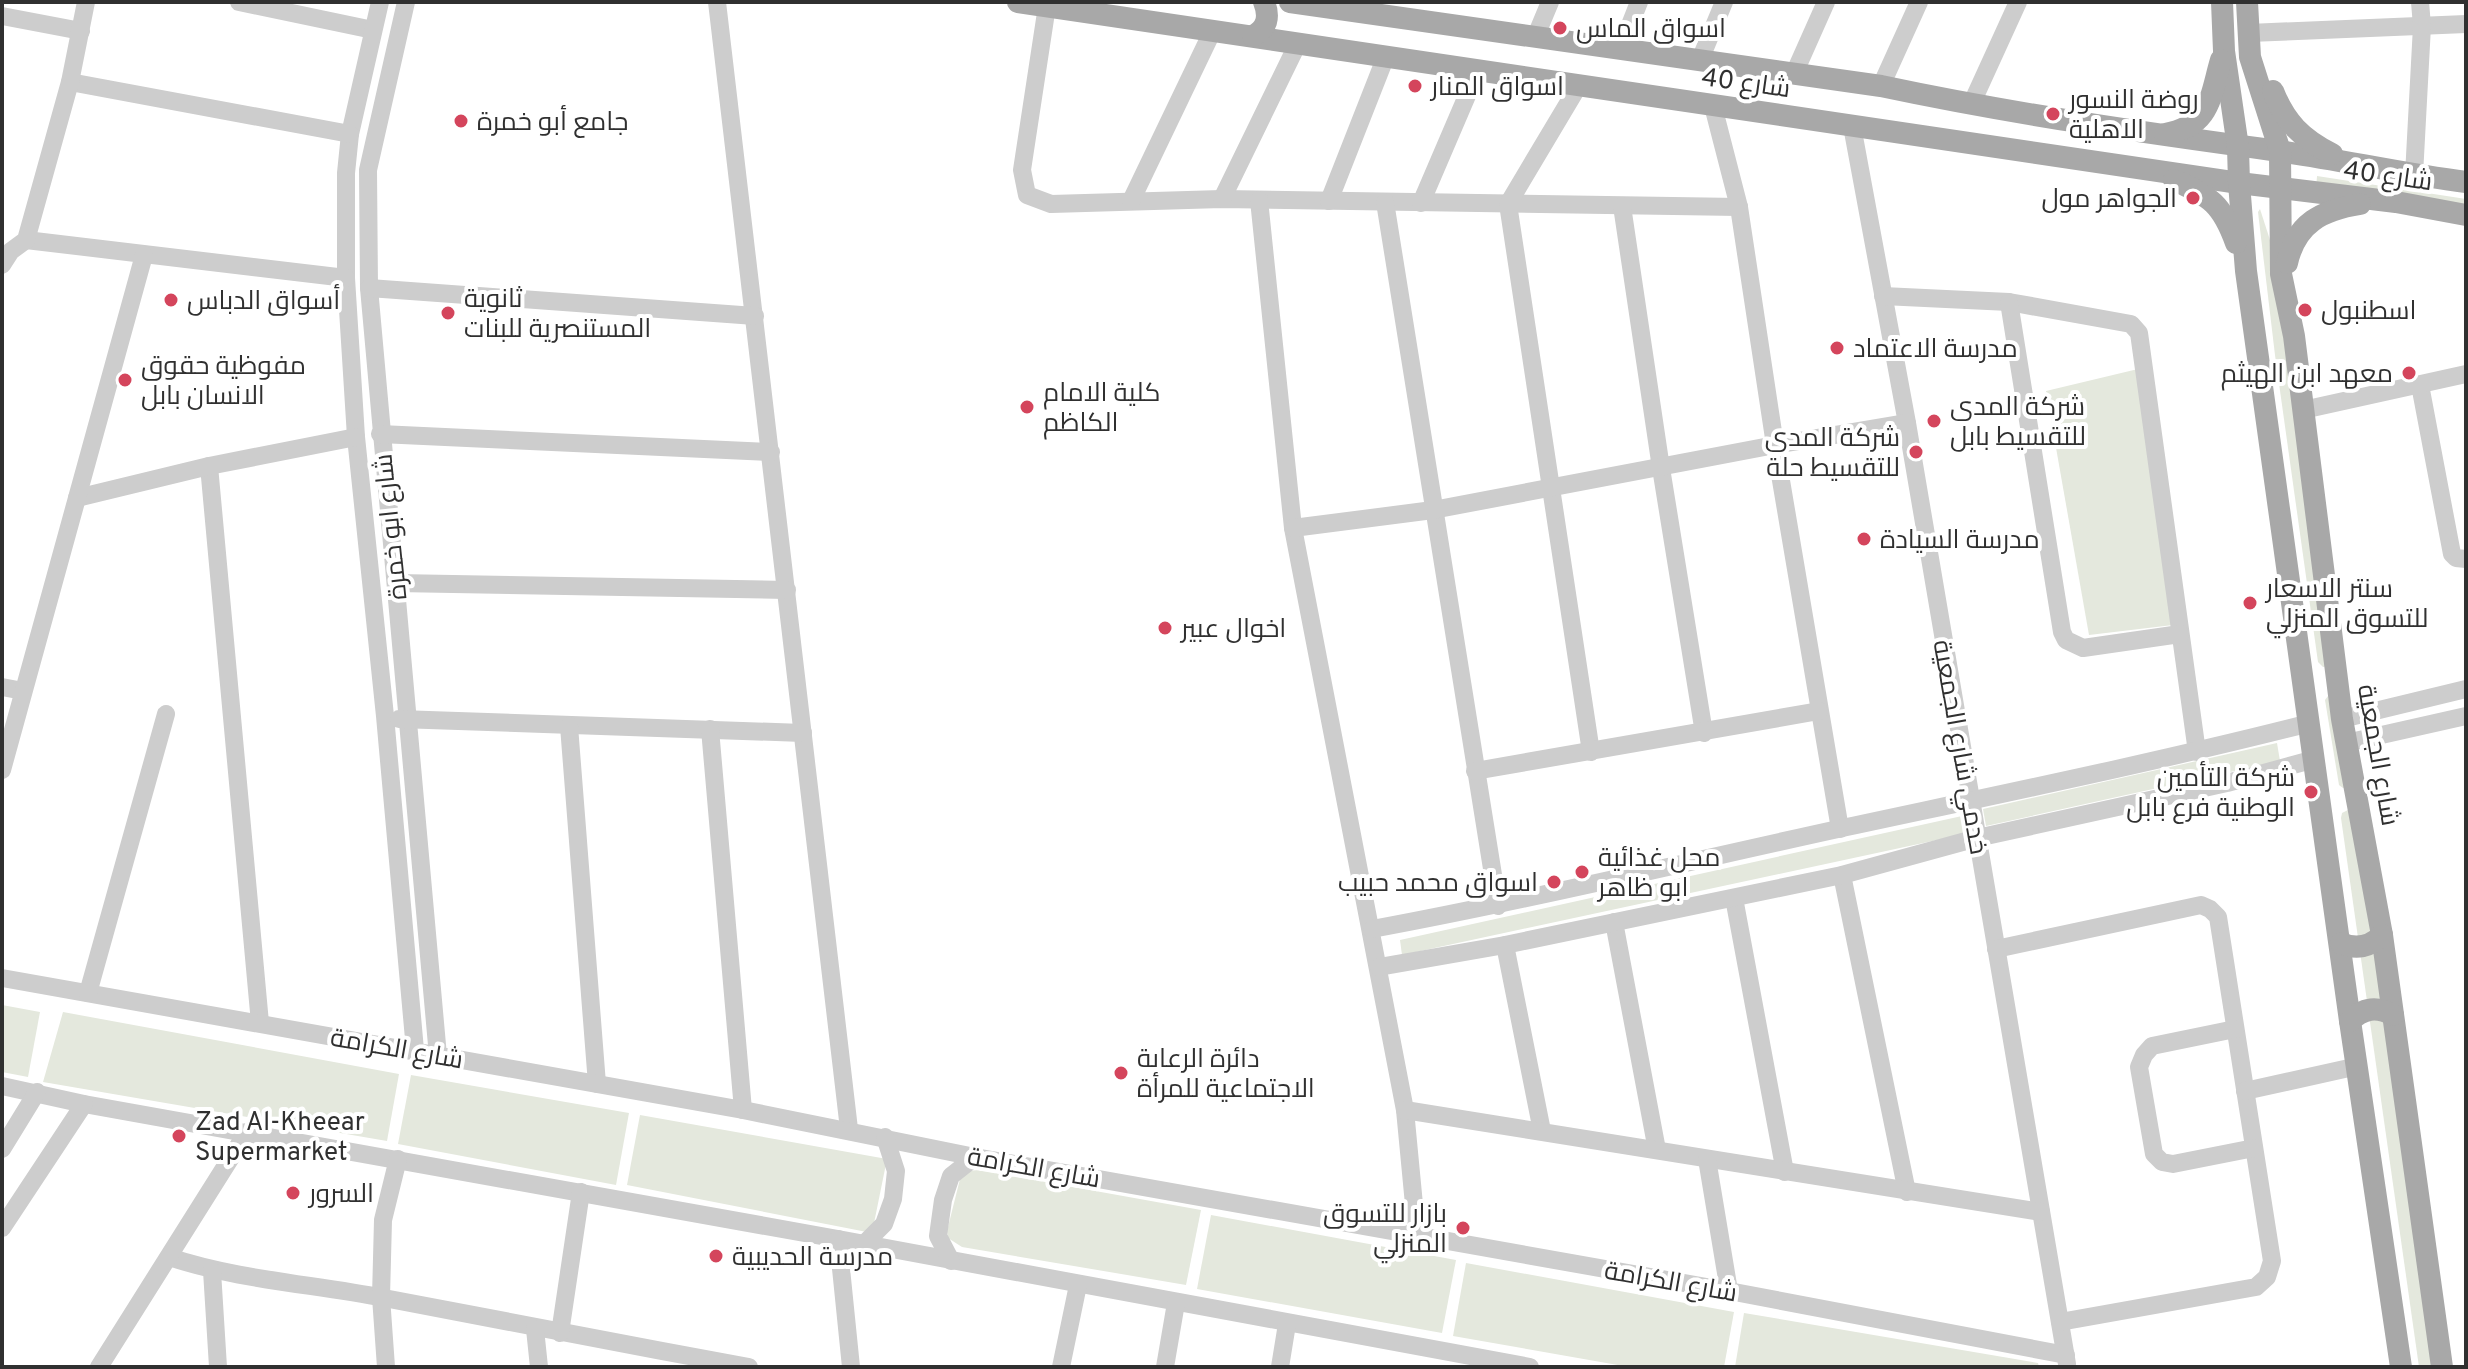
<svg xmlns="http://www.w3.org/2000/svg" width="2468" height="1369" viewBox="0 0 2468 1369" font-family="Overpass,Cairo,sans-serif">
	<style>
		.green { fill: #e4e8dd }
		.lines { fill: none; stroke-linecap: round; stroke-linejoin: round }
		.minor { stroke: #cdcdcd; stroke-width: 18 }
		.major { stroke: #a8a8a8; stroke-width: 22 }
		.poi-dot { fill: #d4455c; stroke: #fff; stroke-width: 3 }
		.labels { text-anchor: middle; stroke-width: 8; stroke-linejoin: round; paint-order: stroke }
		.poi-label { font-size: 26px; fill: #303030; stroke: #fff; text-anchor: start }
		.street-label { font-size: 26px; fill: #303030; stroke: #fff }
	</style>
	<rect width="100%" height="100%" fill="#fff"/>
	<g class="green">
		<polygon points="2317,176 2466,199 2466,212 2316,189"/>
		<polygon points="2260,209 2281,274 2330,666 2323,667 2318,662 2275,355 2258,212"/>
		<polygon points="2138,369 2173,625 2089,635 2046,391"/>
		<polygon points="2328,696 2349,787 2343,788 2339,785 2325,700"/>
		<polygon points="2277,743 2280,761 1986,826 1983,809"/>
		<polygon points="2352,808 2356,812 2434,1367 2419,1367 2341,818 2342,813"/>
		<polygon points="1962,816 1965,834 1402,955 1400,940"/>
		<polygon points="2,1005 40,1012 28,1077 2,1072"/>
		<polygon points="63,1012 399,1074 387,1141 43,1082"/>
		<polygon points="411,1075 629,1113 616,1185 398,1144"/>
		<polygon points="640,1115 887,1159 872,1233 627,1185"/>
		<polygon points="979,1170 1201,1210 1186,1285 962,1247 948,1238 947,1231 961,1175 967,1171"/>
		<polygon points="1211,1215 1456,1260 1442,1333 1197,1289"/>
		<polygon points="1466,1263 1734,1312 1724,1367 1629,1367 1453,1336"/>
		<polygon points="1744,1313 2038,1363 2039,1367 1735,1367"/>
	</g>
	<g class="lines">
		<g class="minor">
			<polyline points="239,2 373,30"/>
			<polyline points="380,2 350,134 346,173 346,278 356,437 385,716 415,1050"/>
			<polyline points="406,2 368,170 369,288 438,1056"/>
			<polyline points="717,2 849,1129"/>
			<polyline points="1047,6 1022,170 1027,195 1051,204 1222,199 1739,207"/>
			<polyline points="2,16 81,31"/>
			<polyline points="2249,33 2466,24"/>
			<polyline points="1535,38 1550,2"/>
			<polyline points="1621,48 1639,2"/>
			<polyline points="1700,60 1724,2"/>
			<polyline points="1794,74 1826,2"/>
			<polyline points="70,82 350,134"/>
			<polyline points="1579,85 1508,204 1591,752"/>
			<polyline points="1881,86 1919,2"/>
			<polyline points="1971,105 2018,2"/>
			<polyline points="1713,106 1739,207 1775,445 1840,829"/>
			<polyline points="1852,126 1907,423 2067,1364"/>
			<polyline points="2414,175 2422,26 2420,2"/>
			<polyline points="1222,199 1298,43"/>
			<polyline points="1259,200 1293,528 1405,1110 1417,1236"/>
			<polyline points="1131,201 1213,30"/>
			<polyline points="1329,201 1386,56"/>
			<polyline points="1385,202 1498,906"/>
			<polyline points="1421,203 1478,70"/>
			<polyline points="1622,206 1661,468 1704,733"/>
			<polyline points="26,240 346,278"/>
			<polyline points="2,265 11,251 26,240 70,82 86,2"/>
			<polyline points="369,288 755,316"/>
			<polyline points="1883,296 2009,302 2131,324 2139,333 2197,752"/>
			<polyline points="2009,302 2062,632 2066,640 2083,648 2180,634"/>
			<polyline points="2420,385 2452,554 2456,558 2466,559"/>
			<polyline points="2303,410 2466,374"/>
			<polyline points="380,434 771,452"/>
			<polyline points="209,466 260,1023"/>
			<polyline points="77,498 209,466 356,437"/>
			<polyline points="1293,528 1433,510 1775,445 1907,423"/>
			<polyline points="396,583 787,590"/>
			<polyline points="2,687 23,691"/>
			<polyline points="399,719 803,733"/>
			<polyline points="2342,719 2466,689"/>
			<polyline points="569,726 597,1084"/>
			<polyline points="710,729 743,1110"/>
			<polyline points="2346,743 2466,716"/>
			<polyline points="2,770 144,255"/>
			<polyline points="1475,771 1819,711"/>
			<polyline points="1842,875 1907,1192"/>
			<polyline points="1734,898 1785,1172"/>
			<polyline points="1614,922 1657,1150"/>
			<path d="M1372 929C1528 900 1683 863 1838 829 1996 795 2153 763 2310 723"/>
			<polyline points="1505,945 1542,1131"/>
			<polyline points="1996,949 2201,905 2210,909 2218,917 2272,1261 2267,1277 2256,1287 2060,1322"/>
			<polyline points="1379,967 1505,945 1842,875 1977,838 2227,783 2315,759"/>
			<polyline points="2,978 743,1110 975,1157 1729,1291 2066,1355"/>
			<polyline points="88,993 166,714"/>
			<polyline points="2235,1029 2152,1046 2144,1055 2139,1067 2154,1154 2162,1162 2173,1164 2254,1148"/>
			<polyline points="2,1086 84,1104 838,1239 1530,1367"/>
			<polyline points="2245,1091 2358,1066"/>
			<polyline points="1405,1110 2041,1212"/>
			<polyline points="2,1149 37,1092"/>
			<polyline points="1707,1159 1729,1291"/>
			<polyline points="2,1228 84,1104"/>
			<polyline points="838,1239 851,1367"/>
			<polyline points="864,1244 884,1224 893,1199 896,1171 885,1137"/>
			<path d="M169 1257C239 1280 312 1284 384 1298 505 1321 627 1345 749 1367"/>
			<polyline points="951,1261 938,1236 943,1200 951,1176 975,1157"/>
			<polyline points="212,1271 218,1367"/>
			<polyline points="535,1329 539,1367"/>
			<polyline points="560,1333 581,1192"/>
			<polyline points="99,1367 247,1132"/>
			<polyline points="386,1367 381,1297 383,1220 398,1159"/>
			<polyline points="1061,1367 1078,1285"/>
			<polyline points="1165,1367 1176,1303"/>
			<polyline points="1280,1367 1287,1324"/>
		</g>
		<g class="major">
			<polyline points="1018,2 2239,183 2396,202 2466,215"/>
			<path d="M1290 2 1881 86C2013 114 2146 133 2279 151 2342 160 2403 174 2466 182"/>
			<polyline points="2222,2 2224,51 2238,147 2239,183 2246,271 2350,1021 2401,1367"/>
			<polyline points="2247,2 2250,57 2280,151 2281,274 2294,336 2342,719 2382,935 2442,1367"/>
			<path d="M1253 36C1267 29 1270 17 1264 2"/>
			<path d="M2273 91C2285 122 2302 139 2332 154"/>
			<path d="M2165 134C2211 126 2210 97 2221 60"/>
			<path d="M2174 180C2211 197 2222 204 2236 243"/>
			<path d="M2287 263C2296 223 2322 210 2360 204"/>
			<path d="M2341 943C2356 950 2370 947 2382 935"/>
			<path d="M2350 1021C2363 1008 2377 1006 2393 1015"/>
		</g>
	</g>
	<g class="poi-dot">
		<circle cx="1560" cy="28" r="8"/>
		<circle cx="1415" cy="86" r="8"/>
		<circle cx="2053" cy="114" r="8"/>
		<circle cx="461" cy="121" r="8"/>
		<circle cx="2193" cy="198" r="8"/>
		<circle cx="171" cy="300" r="8"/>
		<circle cx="2305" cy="310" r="8"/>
		<circle cx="448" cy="313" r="8"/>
		<circle cx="1837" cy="348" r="8"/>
		<circle cx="2409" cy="373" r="8"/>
		<circle cx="125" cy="380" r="8"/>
		<circle cx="1027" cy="407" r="8"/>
		<circle cx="1934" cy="421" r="8"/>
		<circle cx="1916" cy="452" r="8"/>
		<circle cx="1864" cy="539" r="8"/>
		<circle cx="2250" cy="603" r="8"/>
		<circle cx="1165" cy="628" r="8"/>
		<circle cx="2311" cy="792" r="8"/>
		<circle cx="1582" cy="872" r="8"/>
		<circle cx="1554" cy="882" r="8"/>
		<circle cx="1121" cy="1073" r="8"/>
		<circle cx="179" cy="1136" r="8"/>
		<circle cx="293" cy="1193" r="8"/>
		<circle cx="1463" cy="1228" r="8"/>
		<circle cx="716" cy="1256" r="8"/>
	</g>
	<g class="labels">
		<g class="poi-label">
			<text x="1576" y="37">اسواق الماس</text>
			<text x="1431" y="95">اسواق المنار</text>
			<text x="2069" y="108">روضة النسور<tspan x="2069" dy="30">الاهلية</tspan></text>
			<text x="477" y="130">جامع أبو خمرة</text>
			<text x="2177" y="207" text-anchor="end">الجواهر مول</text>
			<text x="464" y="307">ثانوية<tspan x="464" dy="30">المستنصرية للبنات</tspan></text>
			<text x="187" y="309">أسواق الدباس</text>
			<text x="2321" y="319">اسطنبول</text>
			<text x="1853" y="357">مدرسة الاعتماد</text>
			<text x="141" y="374">مفوظية حقوق<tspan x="141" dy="30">الانسان بابل</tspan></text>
			<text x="2393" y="382" text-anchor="end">معهد ابن الهيثم</text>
			<text x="1043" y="401">كلية الامام<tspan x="1043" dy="30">الكاظم</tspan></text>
			<text x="1950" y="415">شركة المدى<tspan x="1950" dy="30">للتقسيط بابل</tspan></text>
			<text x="1900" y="446" text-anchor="end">شركة المدى<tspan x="1900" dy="30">للتقسيط حلة</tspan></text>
			<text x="1880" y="548">مدرسة السيادة</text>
			<text x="2266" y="597">سنتر الاسعار<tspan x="2266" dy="30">للتسوق المنزلي</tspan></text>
			<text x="1181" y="637">اخوال عبير</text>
			<text x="2295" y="786" text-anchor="end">شركة التأمين<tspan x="2295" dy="30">الوطنية فرع بابل</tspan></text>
			<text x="1598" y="866">محل غذائية<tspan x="1598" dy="30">ابو ظاهر</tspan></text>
			<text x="1538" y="891" text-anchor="end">اسواق محمد حبيب</text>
			<text x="1137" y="1067">دائرة الرعاية<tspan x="1137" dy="30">الاجتماعية للمرأة</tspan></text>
			<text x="195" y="1130">Zad Al-Kheear<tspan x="195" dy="30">Supermarket</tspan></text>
			<text x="309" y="1202">السرور</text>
			<text x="1447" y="1222" text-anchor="end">بازار للتسوق<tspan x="1447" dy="30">المنزلي</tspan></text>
			<text x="732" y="1265">مدرسة الحديبية</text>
		</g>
		<g class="street-label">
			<text transform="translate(1746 82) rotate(8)" y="9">شارع 40</text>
			<text transform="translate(2388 175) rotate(8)" y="9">شارع 40</text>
			<text transform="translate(390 527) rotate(-96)" y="9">شارع ابو خمرة</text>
			<text transform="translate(1961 747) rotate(80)" y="9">خدمي شارع الجمعية</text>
			<text transform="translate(2379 755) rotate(80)" y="9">شارع الجمعية</text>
			<text transform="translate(397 1048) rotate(10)" y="9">شارع الكرامة</text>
			<text transform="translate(1034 1167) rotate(10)" y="9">شارع الكرامة</text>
			<text transform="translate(1671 1281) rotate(10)" y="9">شارع الكرامة</text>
		</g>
	</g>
	<rect width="2468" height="1369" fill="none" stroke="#303030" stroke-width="8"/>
</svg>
